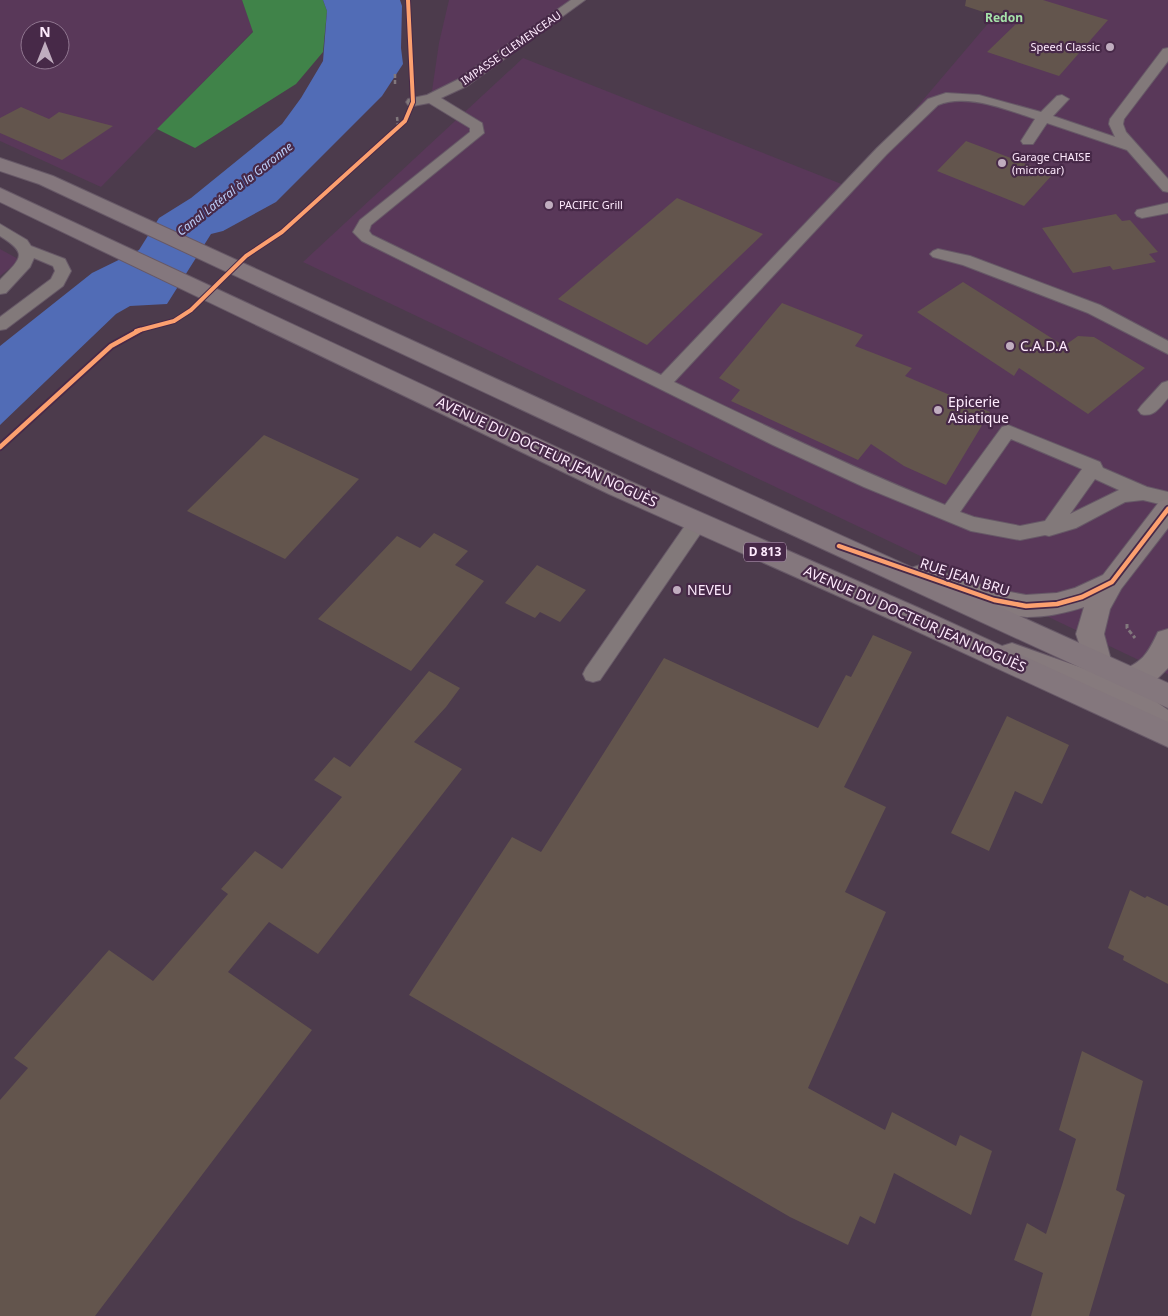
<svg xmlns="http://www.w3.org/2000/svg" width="1168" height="1316" viewBox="0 0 1168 1316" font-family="'Noto Sans',sans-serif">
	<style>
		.built { fill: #593859; fill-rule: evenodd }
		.forest { fill: #408349 }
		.water { fill: #516cb6 }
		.building { fill: #63554d }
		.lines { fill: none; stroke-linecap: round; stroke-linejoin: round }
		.lane-casing { stroke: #675967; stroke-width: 2 }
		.secondary-casing { stroke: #675967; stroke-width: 2 }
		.primary-casing { stroke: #675967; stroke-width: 2 }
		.path-far1 { stroke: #82787d; stroke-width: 2.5; stroke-dasharray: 4 2; stroke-linecap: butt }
		.path { stroke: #82787d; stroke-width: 3; stroke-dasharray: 4.5 2.5; stroke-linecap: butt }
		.lane { fill: #82797a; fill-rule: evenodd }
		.secondary { fill: #867a7d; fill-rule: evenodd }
		.primary { fill: #84777d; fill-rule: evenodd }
		.cycleway-far1-casing { stroke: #472948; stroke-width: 6 }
		.cycleway-casing { stroke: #472948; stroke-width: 8 }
		.cycleway-far1 { stroke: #fca06f; stroke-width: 4 }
		.cycleway { stroke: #fca06f; stroke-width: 4.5 }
		.poi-dot { fill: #c0adbf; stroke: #472948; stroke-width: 2 }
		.labels { text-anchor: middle; stroke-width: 4.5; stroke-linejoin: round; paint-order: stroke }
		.far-poi-label { font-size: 11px; fill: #feeafd; stroke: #472948; text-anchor: start }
		.far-street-label { font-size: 11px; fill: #feeafd; stroke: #472948 }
		.far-neighbourhood-label { font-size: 12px; font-weight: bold; fill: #a5e2a9; stroke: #472948 }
		.far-water-label { font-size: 12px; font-style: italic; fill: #b9ccf7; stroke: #472948 }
		.shield { fill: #472948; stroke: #c7b0c7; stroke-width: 1 }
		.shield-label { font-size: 12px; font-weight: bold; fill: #feeafd }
		.poi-label { font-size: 14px; fill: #feeafd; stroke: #472948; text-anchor: start }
		.street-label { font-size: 14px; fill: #feeafd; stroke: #472948 }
	</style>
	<rect width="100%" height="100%" fill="#4c3b4c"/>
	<g class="built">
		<path d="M0 0H242L253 31 101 187 0 141ZM30 30H60V60H30Z"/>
		<polygon points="449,0 575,0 431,98 439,43"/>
		<polygon points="1008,0 1168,0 1168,674 303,262 523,58 849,187"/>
		<polygon points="0,249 20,260 0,276"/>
	</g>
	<polygon class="forest" points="242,0 323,0 327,11 323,52 296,84 195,148 157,129 253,32"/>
	<polygon class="water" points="323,0 400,0 402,6 401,48 403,64 382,96 276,202 223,231 211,234 167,304 130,306 116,314 0,425 0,346 92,273 139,250 159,218 191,198 282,124 301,98 323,61 327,11"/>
	<g class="building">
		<polygon points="966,0 1043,0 1108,20 1059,76 987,52 1017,23 965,6"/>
		<polygon points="21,107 49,119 59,112 113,126 62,160 0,133 0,118"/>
		<polygon points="966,141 1053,174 1024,206 937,171"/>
		<polygon points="677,198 763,234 647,345 558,299"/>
		<polygon points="1116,214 1122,221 1130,220 1158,252 1149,254 1156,262 1113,270 1110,266 1073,273 1042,228"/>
		<polygon points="963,282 1064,346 1078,336 1094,337 1145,368 1088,414 1019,368 1014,376 917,312"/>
		<polygon points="782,303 863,335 855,346 912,368 905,376 990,412 946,485 904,466 871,444 858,460 731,401 740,390 719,378"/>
		<polygon points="264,435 359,479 285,559 187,511"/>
		<polygon points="434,533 468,551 455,565 484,581 411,671 318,619 397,536 420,548"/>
		<polygon points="537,565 586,590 560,622 540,612 535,618 505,603"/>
		<polygon points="873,635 912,652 844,787 886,807 845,892 886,912 808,1088 885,1130 892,1112 956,1146 960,1135 992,1151 971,1215 894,1173 875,1224 860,1216 848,1245 790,1217 409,995 512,837 541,852 664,658 818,728 846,675 851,677"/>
		<polygon points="429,671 460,688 446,707 414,742 462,769 318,954 269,922 228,972 312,1030 95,1316 0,1316 0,1100 28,1068 14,1058 109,950 153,981 228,894 221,889 255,851 282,869 342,797 314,780 334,757 350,767"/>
		<polygon points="1007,716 1069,745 1042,804 1015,791 989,851 951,833"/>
		<polygon points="1130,890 1145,898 1147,896 1168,906 1168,984 1123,960 1124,956 1108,948"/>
		<polygon points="1082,1051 1143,1081 1116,1190 1125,1195 1089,1316 1031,1316 1043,1273 1014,1260 1027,1223 1046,1234 1062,1185 1076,1139 1059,1130"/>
	</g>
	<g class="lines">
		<defs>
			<g id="lane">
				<path d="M571 0H585L467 86 441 98 482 123 484 133 371 225 369 231 372 235 661 375 877 148 928 99 946 93 979 95 1041 112 1057 96 1062 95 1069 99 1053 116 1115 137 1109 124 1110 119 1163 49 1168 48V61L1124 119 1123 124 1126 132 1168 179V192L1163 191 1127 150 1047 123 1033 144H1023L1021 141 1035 119C1007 110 967 93 938 105L887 154 674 382C764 425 853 468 945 505L1002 427 1008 425 1100 462 1103 468 1147 487 1168 492V506L1143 500 1125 502 1076 528 1049 536 1045 535 1020 540 971 531 864 487 773 445 362 241 353 232 360 220 470 132V128L429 103 413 106 408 105 406 102 408 99 427 95 457 80ZM1011 439 1082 469 1045 521 1020 526 974 517 960 512ZM1095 479 1119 490 1070 514Z"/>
				<polygon points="1168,203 1168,213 1142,218 1137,216 1135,213 1137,210"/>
				<path d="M0 224 27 240 31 246 65 259 71 271 63 286 6 329 0 330V317L51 279 55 271 53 266 34 258 30 267 6 293 0 294V280C21 258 29 254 0 236Z"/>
				<polygon points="938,249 970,256 1100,305 1168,341 1168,354 1088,313 963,265 933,257 930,254 933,251"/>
				<path d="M1168 381V398C1160 407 1154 418 1141 414L1138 410 1141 406 1162 383Z"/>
				<polygon points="698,515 705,517 707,522 705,527 600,680 593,682 586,680 583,674 586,668 691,517"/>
			</g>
			<path id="secondary" d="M1168 499V528L1121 589 1110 609 1104 634 1111 660 1118 672C1143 662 1147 655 1158 632L1168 629V668L1158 678 1138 689 1168 710V738L1158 735 1106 697 1076 690 1002 662 998 654 1002 646 1012 643 1088 670 1076 634 1084 607C1066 613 1046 617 1027 617 992 615 945 594 911 582L907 575 911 568 920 565 994 589 1026 595 1057 593 1075 588 1103 575 1159 502Z"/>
			<g id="primary">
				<polygon points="0,158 53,176 643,446 1168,683 1168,708 625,458 39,184 0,171"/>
				<polygon points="0,188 627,480 919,608 1168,722 1168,747 901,624 609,494 0,202"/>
			</g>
		</defs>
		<use href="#lane" class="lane-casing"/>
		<use href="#secondary" class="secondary-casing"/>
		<use href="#primary" class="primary-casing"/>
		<g class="path-far1">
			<polyline points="395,74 395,86"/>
			<polyline points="397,117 398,126"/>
		</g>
		<polyline class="path" points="1127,624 1127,628 1135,638"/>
		<use href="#lane" class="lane"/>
		<use href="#secondary" class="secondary"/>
		<use href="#primary" class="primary"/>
		<defs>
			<polyline id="cycleway-far1" points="136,331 174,321 191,310 246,256 282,232 405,121 413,102 408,0"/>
			<g id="cycleway">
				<polyline points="0,447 111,346 140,330"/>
				<polyline points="839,546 994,600 1026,606 1057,604 1082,597 1112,582 1168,509"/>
			</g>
		</defs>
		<use href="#cycleway-far1" class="cycleway-far1-casing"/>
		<use href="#cycleway" class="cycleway-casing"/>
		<use href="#cycleway-far1" class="cycleway-far1"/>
		<use href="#cycleway" class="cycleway"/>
	</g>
	<g class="poi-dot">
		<circle cx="1110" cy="47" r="5"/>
		<circle cx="1002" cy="163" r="5"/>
		<circle cx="549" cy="205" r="5"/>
		<circle cx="1010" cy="346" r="5"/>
		<circle cx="938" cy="410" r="5"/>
		<circle cx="677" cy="590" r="5"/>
	</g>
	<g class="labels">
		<g class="far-poi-label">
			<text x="1100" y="51" text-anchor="end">Speed Classic</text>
			<text x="1012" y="161">Garage CHAISE<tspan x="1012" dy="13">(microcar)</tspan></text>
			<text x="559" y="209">PACIFIC Grill</text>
		</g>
		<g class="far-street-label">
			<text transform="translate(511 48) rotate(-35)" y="4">IMPASSE CLEMENCEAU</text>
		</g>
		<g class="far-neighbourhood-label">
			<text x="1004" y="22">Redon</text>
		</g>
		<g class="far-water-label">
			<text transform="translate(235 189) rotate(-38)" y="4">Canal Latéral à la Garonne</text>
		</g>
		<rect class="shield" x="744" y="542.5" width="42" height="19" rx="4"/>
		<g class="shield-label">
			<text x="765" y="556">D 813</text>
		</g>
		<g class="poi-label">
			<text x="1020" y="351">C.A.D.A</text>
			<text x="948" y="407">Epicerie<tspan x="948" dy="16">Asiatique</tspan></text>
			<text x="687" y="595">NEVEU</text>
		</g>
		<g class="street-label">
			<text transform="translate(547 452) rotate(25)" y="5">AVENUE DU DOCTEUR JEAN NOGUÈS</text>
			<text transform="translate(965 577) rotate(18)" y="5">RUE JEAN BRU</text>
			<text transform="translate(915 619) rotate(24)" y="5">AVENUE DU DOCTEUR JEAN NOGUÈS</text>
		</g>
	</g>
	<g transform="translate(45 45)"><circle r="24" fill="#472948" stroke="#907690"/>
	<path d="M0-4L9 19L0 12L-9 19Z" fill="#c0adbf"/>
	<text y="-8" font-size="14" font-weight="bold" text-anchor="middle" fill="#feeafd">N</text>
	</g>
</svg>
